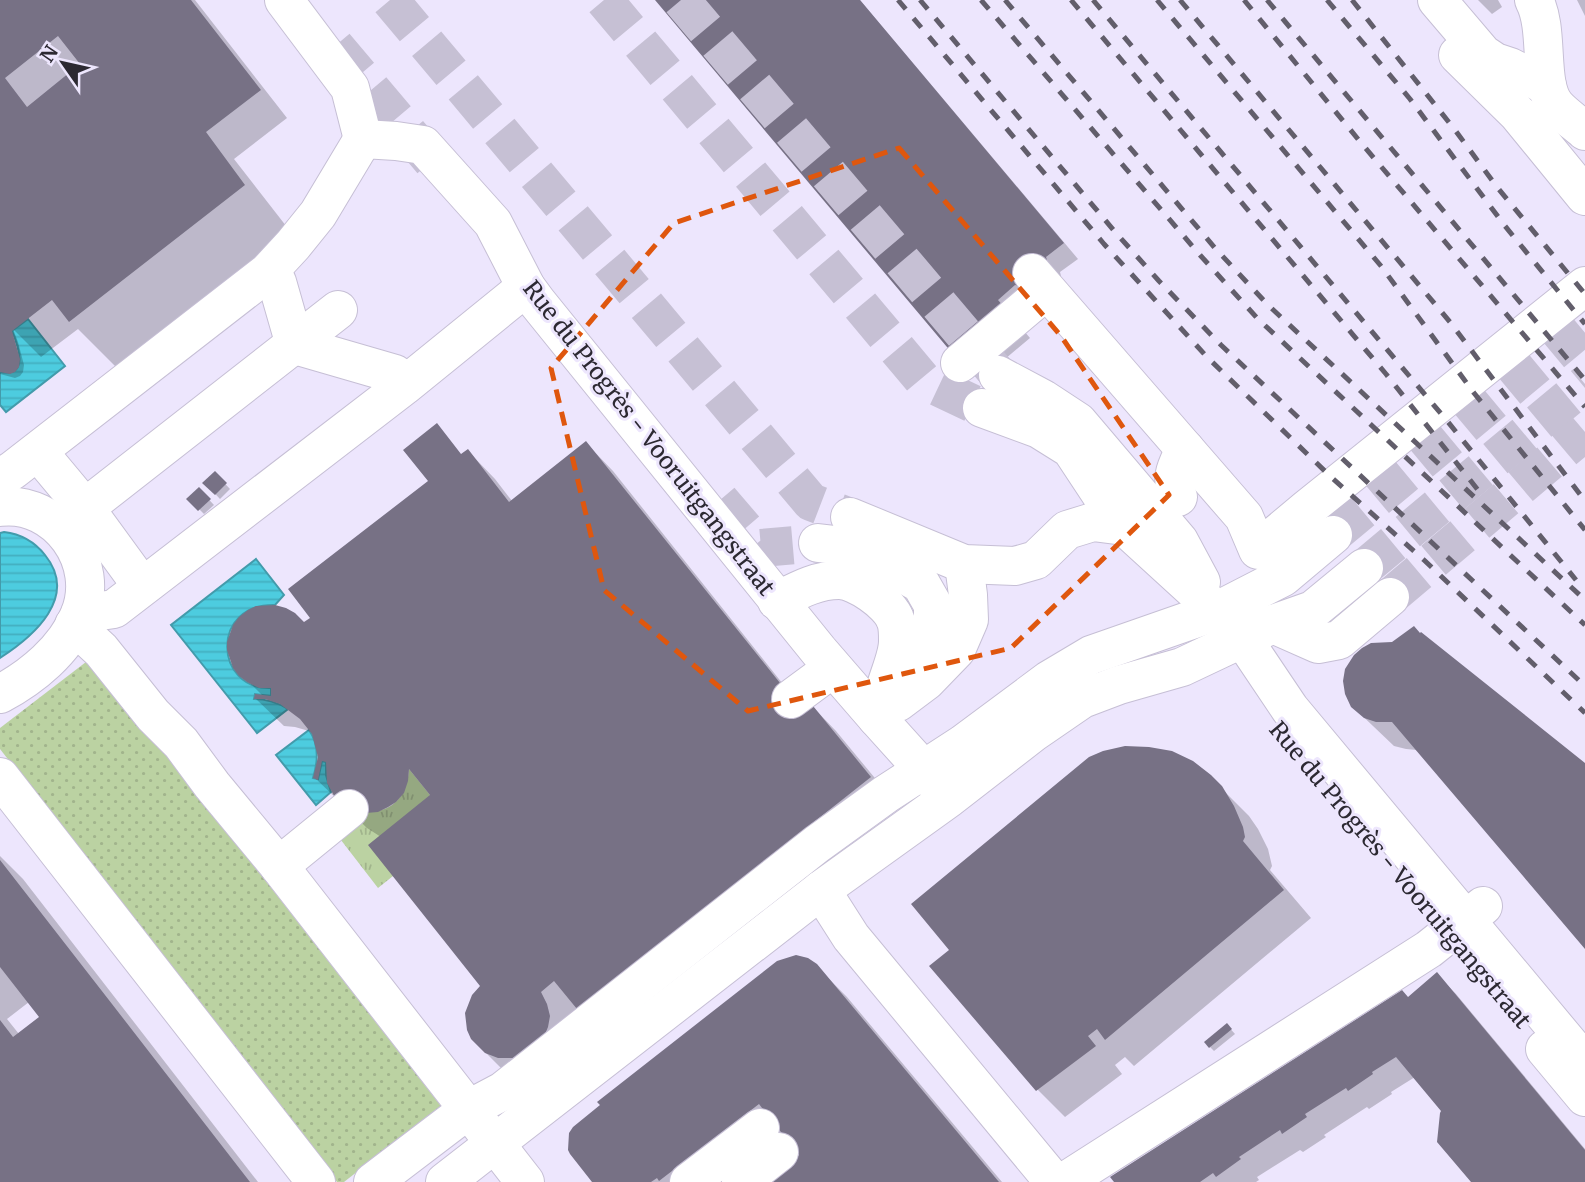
<svg xmlns="http://www.w3.org/2000/svg" width="1585" height="1182" viewBox="0 0 1585 1182" font-family="Merriweather,serif">
	<style>
		.grass { fill: url(#grass-tufts) }
		.park { fill: url(#park-dots) }
		.water { fill: url(#water-rules); stroke: #439bab; stroke-width: 2 }
		.shadow { fill: #0003; fill-rule: evenodd }
		.building { fill: #777185; fill-rule: evenodd }
		.lines { fill: none; stroke-linecap: round; stroke-linejoin: round }
		.minor-tunnel { stroke: #c6c0d4; stroke-width: 38; stroke-dasharray: 38 19; stroke-linecap: butt }
		.minor-casing { stroke: #c6bfd5; stroke-width: 40 }
		.minor { stroke: #fff; stroke-width: 38 }
		.rail { stroke: #625e6b; stroke-width: 5; stroke-dasharray: 12 12; stroke-linecap: butt }
		.marked { fill: none; stroke: #df570e; stroke-width: 5; stroke-dasharray: 14 9; stroke-linejoin: round }
		.labels { text-anchor: middle; stroke-width: 6; stroke-linejoin: round; paint-order: stroke }
		.street-label { font-size: 23px; fill: #2c2932; stroke: #ede6fd }
	</style>
	<defs>
		<pattern id="grass-tufts" width="24" height="20" patternUnits="userSpaceOnUse" patternTransform="scale(1.75)"><rect width="24" height="20" fill="#bbd2a2"/><path d="M3 7l-1-3M5 7V3M7 7l1-3M15 17l-1-3M17 17v-4M19 17l1-3" fill="none" stroke="#a1b48c"/></pattern>
		<pattern id="park-dots" width="8" height="8" patternUnits="userSpaceOnUse" patternTransform="scale(1.75)"><rect width="8" height="8" fill="#bbd2a2"/><path d="M2 2h.1M6 6h.1" fill="none" stroke="#a1b48c" stroke-width="1.8" stroke-linecap="round"/></pattern>
		<pattern id="water-rules" width="6" height="5" patternUnits="userSpaceOnUse" patternTransform="scale(1.75)"><rect width="6" height="5" fill="#4dccdf"/><path d="M0 2.5h6" fill="none" stroke="#43afc0"/></pattern>
	</defs>
	<rect width="100%" height="100%" fill="#ede6fd"/>
	<path class="grass" d="M409 769 430 795 393 876 378 888 334 831C341 826 349 817 356 813 362 810 371 813 378 811 399 807 408 788 409 769Z"/>
	<polygon class="park" points="94,660 441,1106 344,1182 337,1182 0,749 0,728 86,662"/>
	<g class="water">
		<path d="M28 319 65 366 6 412 0 405V372C29 377 19 348 12 331Z"/>
		<path d="M4 532C21 534 34 541 45 555 79 597 34 636 0 658V533Z"/>
		<path d="M256 559 284 595 275 605C210 603 214 690 271 688V696L255 694 254 699C267 699 277 702 288 709L257 733 171 625Z"/>
		<path d="M309 730C319 744 318 762 313 778L318 779 322 761 326 762V775L331 792 316 805 276 755Z"/>
	</g>
	<g class="shadow">
		<polygon points="0,0 195,0 287,118 234,159 290,231 116,367 78,329 41,357 13,329 18,342 24,365 23,372 20,376 15,378 0,374"/>
		<polygon points="657,0 860,0 1078,259 1060,272 1061,276 1033,300 1003,306 1030,338 979,381"/>
		<polygon points="1478,0 1498,0 1502,7 1492,14"/>
		<polygon points="1577,0 1585,0 1585,16"/>
		<polygon points="586,443 613,471 802,708 809,703 836,731 898,806 606,1036 507,1074 479,1046 483,986 381,837 367,828 315,778 319,757 314,734 309,731 295,727 284,726 256,699 264,697 234,667 312,618 468,451 495,479 512,501"/>
		<polygon points="215,473 230,489 220,499 205,483"/>
		<polygon points="199,489 214,505 204,514 189,499"/>
		<polygon points="1352,706 1585,765 1585,946 1417,750 1406,749 1394,746"/>
		<polygon points="1220,787 1249,816 1258,829 1268,849 1272,866 1270,870 1311,918 1134,1066 1125,1057 1115,1065 1122,1074 1065,1117 1037,1089"/>
		<path d="M0 856 23 879 258 1182H0ZM29 1002 41 1017 19 1034 7 1019Z"/>
		<polygon points="818,968 847,997 1002,1182 767,1182 801,1155 784,1133 722,1182 594,1182"/>
		<polygon points="1437,975 1456,994 1585,1149 1585,1182 1473,1182 1444,1111 1415,1077 1391,1092 1392,1094 1369,1109 1367,1107 1324,1135 1326,1137 1303,1152 1300,1150 1257,1177 1259,1180 1256,1182 1115,1182 1408,999"/>
		<polygon points="1227,1025 1235,1034 1214,1051 1210,1047"/>
	</g>
	<g class="building">
		<path d="M0 0H191L261 90 206 132 245 185 69 322 52 300 12 331 20 359 19 367 15 372 10 374 0 372ZM58 36 80 64 27 107 5 78Z"/>
		<polygon points="655,0 860,0 1064,243 1046,257 1047,260 1018,286 1015,285 998,300 1021,327 968,372"/>
		<polygon points="437,423 461,454 468,449 509,502 586,441 780,683 809,701 871,777 577,1009 554,981 541,992 547,1004 550,1016 548,1027 543,1039 518,1058 498,1058 485,1053 471,1039 467,1030 465,1013 472,995 480,986 368,845 430,795 409,769 408,781 404,793 396,802 388,807 378,812 366,813 337,801 327,783 326,762 322,761 318,780 313,778 318,757 312,734 300,719 280,704 265,699 254,699 255,694 271,696 271,688 259,688 247,682 239,676 233,668 227,650 227,642 233,625 239,617 248,610 256,606 275,605 286,608 295,613 304,622 310,618 288,589 428,481 403,450"/>
		<polygon points="215,471 227,483 215,495 202,483"/>
		<polygon points="199,487 211,499 198,511 186,499"/>
		<polygon points="1414,626 1420,633 1421,632 1585,763 1585,949 1392,722 1376,722 1364,718 1351,707 1345,694 1343,681 1345,669 1354,655 1362,648 1371,643 1392,642"/>
		<polygon points="1125,746 1149,747 1172,751 1193,761 1211,775 1222,786 1234,806 1243,827 1245,837 1243,841 1284,890 1105,1040 1097,1029 1088,1036 1096,1046 1036,1091 929,966 949,950 911,904 1089,757 1103,751"/>
		<polygon points="0,860 112,1004 250,1182 0,1182 0,1020 13,1037 39,1017 0,967"/>
		<polygon points="796,955 808,958 817,964 999,1182 764,1182 799,1155 759,1104 659,1181 657,1178 651,1182 592,1182 570,1154 568,1150 569,1133 573,1127 600,1105 597,1102 777,961"/>
		<polygon points="1437,972 1585,1150 1585,1182 1471,1182 1437,1142 1440,1113 1441,1111 1396,1057 1372,1072 1373,1074 1348,1091 1346,1088 1305,1114 1307,1117 1282,1134 1280,1130 1239,1157 1241,1159 1216,1177 1213,1173 1200,1182 1114,1182 1110,1177 1402,990 1408,997"/>
		<polygon points="1227,1023 1232,1029 1209,1048 1204,1042"/>
	</g>
	<g class="lines">
		<g class="minor-tunnel">
			<polyline points="390,0 811,502 850,517"/>
			<polyline points="604,0 923,380 982,408"/>
			<polyline points="681,0 997,373"/>
			<polyline points="335,46 432,161"/>
			<polyline points="720,500 761,548 818,543"/>
			<polyline points="1333,535 1585,325"/>
			<polyline points="1364,568 1585,384"/>
			<polyline points="1390,597 1585,432"/>
		</g>
		<defs>
			<g id="minor">
				<polyline points="284,0 350,88 363,139"/>
				<polyline points="1437,0 1483,54 1495,62 1510,67 1547,86"/>
				<path d="M1534 0C1550 30 1537 84 1556 106 1564 115 1576 123 1585 131"/>
				<polyline points="1458,55 1518,114 1585,196"/>
				<polyline points="363,139 396,141 423,145 493,223 526,287 537,302 819,651 877,718 941,789"/>
				<polyline points="1032,273 1244,517 1258,550 1308,508 1585,286"/>
				<polyline points="277,282 295,345 395,374"/>
				<polyline points="960,363 1046,291"/>
				<polyline points="998,375 1043,399 1078,422 1179,541 1201,582"/>
				<polyline points="982,408 1039,429 1071,449 1108,505 1124,526 1217,611 1243,639 1290,709 1585,1063"/>
				<polyline points="45,460 85,508 136,578"/>
				<polyline points="0,478 13,470 268,272 293,245 318,214 363,139"/>
				<path d="M1178 497C1170 476 1176 468 1185 449"/>
				<path d="M0 507C57 500 102 563 79 616 65 650 32 677 0 694"/>
				<polyline points="850,517 964,564 1015,566 1036,560 1067,530 1093,522 1124,526"/>
				<polyline points="72,518 338,310"/>
				<polyline points="818,543 844,546 864,551 921,584 933,605 933,623 877,718"/>
				<path d="M777 601C797 591 816 580 839 580 856 580 889 603 895 619 898 625 898 634 898 641 898 654 891 670 887 683"/>
				<polyline points="80,614 114,609 404,386 526,287"/>
				<polyline points="1273,624 1318,644 1339,640 1390,597"/>
				<polyline points="74,625 101,650 153,715 181,743 212,785 279,866 525,1182"/>
				<polyline points="791,699 833,668"/>
				<polyline points="898,702 926,681 956,650 969,620 968,595 964,564"/>
				<polyline points="0,777 316,1182"/>
				<polyline points="279,866 349,809"/>
				<polyline points="821,890 851,937 1054,1182"/>
				<polyline points="1545,1049 1585,1097"/>
				<polyline points="373,1182 469,1109 503,1091 817,844 886,794 963,744 1049,680 1091,655 1217,611 1283,577 1333,535"/>
				<polyline points="445,1182 821,890 949,798 1034,732 1082,699 1119,685 1182,667 1273,624 1313,610 1364,568"/>
				<polyline points="689,1182 760,1128"/>
				<polyline points="741,1182 779,1152"/>
				<polyline points="1064,1182 1429,949 1483,906"/>
			</g>
		</defs>
		<use href="#minor" class="minor-casing"/>
		<use href="#minor" class="minor"/>
		<g class="rail">
			<polyline points="898,0 1104,244 1207,357 1331,477 1424,560 1585,713"/>
			<polyline points="920,0 1116,233 1159,281 1221,345 1585,686"/>
			<polyline points="981,0 1200,255 1257,318 1585,625"/>
			<polyline points="1005,0 1215,248 1268,305 1585,600"/>
			<polyline points="1071,0 1386,374 1478,490"/>
			<polyline points="1093,0 1448,422 1576,580"/>
			<polyline points="1157,0 1381,266 1474,393 1585,530"/>
			<polyline points="1180,0 1450,322 1585,501"/>
			<polyline points="1244,0 1362,144 1585,407"/>
			<polyline points="1267,0 1585,380"/>
			<polyline points="1327,0 1410,99 1505,226 1585,324"/>
			<polyline points="1352,0 1455,130 1497,187 1585,294"/>
		</g>
	</g>
	<path class="marked" d="M899 148 1061 336 1169 495 1011 648 748 711 604 590 551 368 674 223Z"/>
	<g class="labels">
		<g class="street-label">
			<text transform="translate(649 438) rotate(52)" y="8">Rue du Progrès - Vooruitgangstraat</text>
			<text transform="translate(1400 875) rotate(50)" y="8">Rue du Progrès - Vooruitgangstraat</text>
		</g>
	</g>
	<g transform="translate(63 63) rotate(304)" stroke="#ede6fd" stroke-width="5" paint-order="stroke">
	<path d="M0-5L12 26L0 18L-12 26Z" fill="#2c2932"/>
	<text y="-10" font-size="19" font-weight="bold" text-anchor="middle" fill="#2c2932">N</text>
	</g>
</svg>
